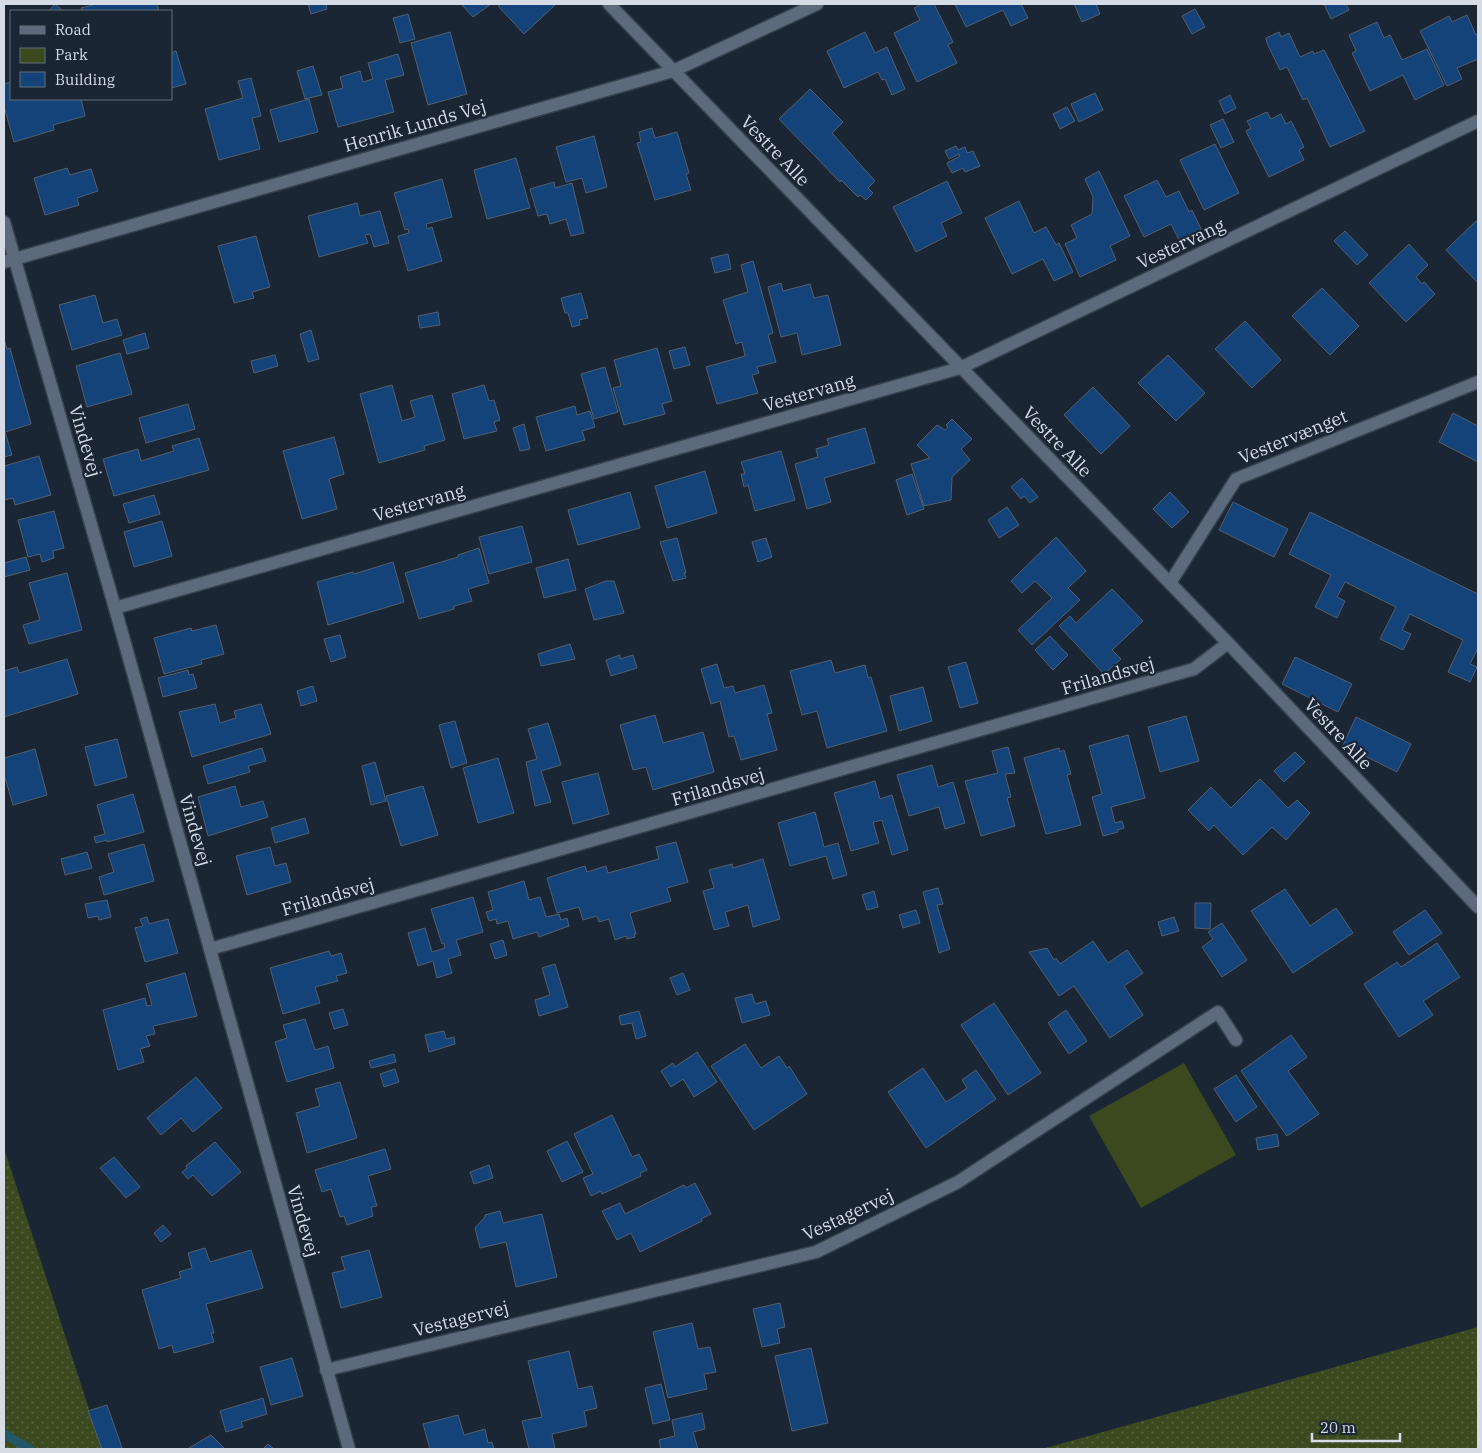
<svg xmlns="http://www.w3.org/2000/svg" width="1482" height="1453" viewBox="0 0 1482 1453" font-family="'IBM Plex Serif',serif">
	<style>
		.green { fill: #3b491f }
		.garden { fill: url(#garden-dots) }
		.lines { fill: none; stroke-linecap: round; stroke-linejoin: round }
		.stream { stroke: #245669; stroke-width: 9 }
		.building { fill: #134378; stroke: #525f70 }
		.street-casing { stroke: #37404c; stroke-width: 15 }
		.secondary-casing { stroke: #37404c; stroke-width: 15 }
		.street { stroke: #5c6a7c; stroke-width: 12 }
		.secondary { stroke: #5c6a7c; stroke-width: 12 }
		.labels { text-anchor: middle; stroke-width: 4.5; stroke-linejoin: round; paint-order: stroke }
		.street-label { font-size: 18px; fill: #d5dce6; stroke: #1a2634 }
	</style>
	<defs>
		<pattern id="garden-dots" width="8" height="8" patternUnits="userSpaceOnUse" patternTransform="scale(1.25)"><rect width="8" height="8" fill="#3b491f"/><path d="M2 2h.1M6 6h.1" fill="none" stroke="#566340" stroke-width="1.8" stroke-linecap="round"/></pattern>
	</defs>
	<rect width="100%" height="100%" fill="#1a2634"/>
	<polygon class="green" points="1184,1063 1236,1155 1141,1208 1089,1116"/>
	<g class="garden">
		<polygon points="4,1148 102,1449 4,1449"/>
		<polygon points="1478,1327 1478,1449 1042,1449"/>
	</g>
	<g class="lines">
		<polyline class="stream" points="4,1434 30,1449"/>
	</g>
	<g class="building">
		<polygon points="55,4 63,11 49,11"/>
		<polygon points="96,4 157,4 159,11 82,11 81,8"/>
		<polygon points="308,4 326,4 327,9 311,14"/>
		<polygon points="464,4 491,4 473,17 462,5"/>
		<polygon points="501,4 554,4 555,5 524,34 498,6"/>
		<polygon points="922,4 934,4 953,42 948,45 957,63 917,82 894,33 920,20 914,8"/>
		<polygon points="955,4 1021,4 1028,18 1011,26 1003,10 966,27"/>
		<polygon points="1074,4 1096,4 1100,14 1082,22"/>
		<polygon points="1324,4 1346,4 1349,10 1331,19"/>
		<polygon points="1195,9 1205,27 1192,34 1182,16"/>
		<polygon points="408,14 415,39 400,43 393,18"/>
		<polygon points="1467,15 1476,35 1478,34 1478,59 1457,68 1462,79 1447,86 1420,31 1449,16 1452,22"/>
		<polygon points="1377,22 1384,38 1390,35 1402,60 1427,49 1444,85 1415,100 1403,75 1370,91 1352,53 1356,51 1349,35"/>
		<polygon points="450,32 467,94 428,105 411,43"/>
		<polygon points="865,32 875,53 887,47 905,89 892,95 885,79 882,80 878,72 844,88 827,51"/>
		<polygon points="1279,32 1281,37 1289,33 1300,57 1313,51 1314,54 1324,50 1365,131 1330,147 1307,98 1303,100 1287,67 1280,70 1267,43 1266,38"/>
		<polygon points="176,51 186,84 171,88 171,53"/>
		<polygon points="398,54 404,75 385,80 394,112 338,127 328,92 343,88 340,77 360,71 363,82 373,79 368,63"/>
		<polygon points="313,66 322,95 305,99 297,71"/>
		<polygon points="251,78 261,116 252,118 260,149 219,160 205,109 243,98 238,81"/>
		<polygon points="11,82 11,99 81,99 85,116 53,125 54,130 14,142 4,106 4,84"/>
		<polygon points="810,89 843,122 832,133 875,181 868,188 873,193 866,200 860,195 858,197 841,180 840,182 779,119"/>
		<polygon points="1095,93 1103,110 1079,122 1071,104"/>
		<polygon points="1230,95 1236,108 1225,114 1219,101"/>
		<polygon points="309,99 318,132 279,142 270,110"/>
		<polygon points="1067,107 1075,121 1060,129 1053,114"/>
		<polygon points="1267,112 1271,119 1281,114 1286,124 1291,121 1304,147 1299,150 1304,160 1269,177 1246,131 1251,128 1247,121"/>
		<polygon points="1223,119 1234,142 1221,148 1210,125"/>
		<polygon points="652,128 655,138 677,132 689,173 686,174 691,190 655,200 637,143 641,142 639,132"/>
		<polygon points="594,136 607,187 586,193 582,178 566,182 556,147"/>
		<polygon points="1215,144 1239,193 1204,210 1180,160"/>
		<polygon points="956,146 958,150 965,147 967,153 973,151 980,166 965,172 963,168 952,173 947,163 960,156 959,154 949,159 945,151"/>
		<polygon points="516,158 530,208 487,219 474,170"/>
		<polygon points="67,168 70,175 91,169 98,191 77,198 79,205 45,215 34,178"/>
		<polygon points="1099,171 1130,236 1110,246 1116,260 1080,277 1065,244 1077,238 1071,225 1092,214 1093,197 1085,179"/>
		<polygon points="442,179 452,217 426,224 427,229 432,227 442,261 408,271 398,236 409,233 408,229 405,230 394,193"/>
		<polygon points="1157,180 1166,197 1179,191 1189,212 1192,210 1201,229 1179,240 1171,224 1144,237 1124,196"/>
		<polygon points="947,181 962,213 941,223 947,236 916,252 893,207"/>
		<polygon points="554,182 555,188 572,183 584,233 571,236 566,219 550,224 547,214 538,216 530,189"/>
		<polygon points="1019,201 1034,233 1046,227 1056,245 1059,243 1073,272 1054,281 1043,259 1012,274 985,218"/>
		<polygon points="357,203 360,216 380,211 389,243 374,247 370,234 365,235 368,243 319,257 308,216"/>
		<polygon points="1476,221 1478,224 1478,283 1446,250"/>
		<polygon points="1345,231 1368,255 1357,265 1334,241"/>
		<polygon points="256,236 270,287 252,292 254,298 234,303 218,246"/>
		<polygon points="1409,244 1428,265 1416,277 1422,284 1424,282 1435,294 1406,322 1369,283"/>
		<polygon points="728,254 731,269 715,273 711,258"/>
		<polygon points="753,261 773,333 768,335 776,362 757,367 759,373 752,375 758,393 717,404 706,367 745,356 742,342 736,344 723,300 748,292 741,265"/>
		<polygon points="781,283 783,291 810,284 814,298 828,295 841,345 802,355 797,333 781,337 768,287"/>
		<polygon points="1322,288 1359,326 1330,355 1292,316"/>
		<polygon points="581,293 588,318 579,320 580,325 572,327 568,313 565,313 561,298"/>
		<polygon points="95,295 103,323 117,319 122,335 72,350 59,305"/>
		<polygon points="438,312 440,325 420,328 418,316"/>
		<polygon points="1245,321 1281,360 1252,388 1215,349"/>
		<polygon points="311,330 319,359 308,362 300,334"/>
		<polygon points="145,333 149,348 127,354 123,340"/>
		<polygon points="4,339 7,349 10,348 31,424 5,432 12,455 4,457"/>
		<polygon points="685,347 690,365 674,369 669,351"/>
		<polygon points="657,348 672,401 662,404 665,414 624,425 613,388 621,386 614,360"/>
		<polygon points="120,353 132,394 87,407 76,366"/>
		<polygon points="275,355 278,366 254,373 251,361"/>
		<polygon points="1168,355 1205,393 1176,421 1138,383"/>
		<polygon points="605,367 618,412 594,419 581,374"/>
		<polygon points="392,385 402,421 415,417 410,401 432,395 445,440 424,446 425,450 379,463 360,394"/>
		<polygon points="484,385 489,401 494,400 500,420 494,422 497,431 464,439 452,394"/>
		<polygon points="1093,387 1130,426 1101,454 1064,415"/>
		<polygon points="188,404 195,429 146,443 139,418"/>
		<polygon points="575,406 577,415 590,411 595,427 582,431 585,440 546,451 536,417"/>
		<polygon points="1453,413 1478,426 1478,462 1439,442"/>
		<polygon points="952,419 972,439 961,449 970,460 952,477 951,500 924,506 911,464 930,458 917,445 937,425 945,430 948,427 946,425"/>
		<polygon points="524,424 530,449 520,451 513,428"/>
		<polygon points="865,428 875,463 824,478 831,502 807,509 795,464 818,457 816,449 829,445 827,439"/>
		<polygon points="334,437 344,474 329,479 337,509 302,519 283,451"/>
		<polygon points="199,438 209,470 114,496 103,459 138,449 141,461 174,451 172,446"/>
		<polygon points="781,451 795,500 755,511 748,485 744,487 741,474 745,474 741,462"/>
		<polygon points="39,456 51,495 15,505 13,498 4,500 4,466"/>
		<polygon points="705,471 717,513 667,528 655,486"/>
		<polygon points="912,474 924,509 907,515 896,480"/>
		<polygon points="1022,478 1038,497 1030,503 1024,496 1021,499 1011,487"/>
		<polygon points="630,492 640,528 578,545 568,510"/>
		<polygon points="1170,492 1189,512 1172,528 1153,509"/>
		<polygon points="154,495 160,514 129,523 123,504"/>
		<polygon points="1233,502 1288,529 1274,557 1219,530"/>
		<polygon points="1007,507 1019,525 999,538 988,520"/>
		<polygon points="54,511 64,548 53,551 54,558 42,562 40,554 28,557 18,520"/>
		<polygon points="1310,512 1478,594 1478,648 1470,664 1477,667 1470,682 1448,672 1463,640 1410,614 1402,630 1411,634 1403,650 1380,639 1396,607 1345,582 1337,597 1345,601 1337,618 1315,607 1331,575 1289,554"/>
		<polygon points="162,521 172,556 134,567 124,532"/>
		<polygon points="522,526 532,562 489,574 479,537"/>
		<polygon points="1056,537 1086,571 1068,588 1080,600 1032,645 1018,630 1052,598 1035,581 1022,593 1011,581"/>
		<polygon points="677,538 686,573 684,573 686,578 673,581 660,542"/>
		<polygon points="766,538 772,557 758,562 752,542"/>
		<polygon points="479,548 489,583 468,589 472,601 454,606 454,609 419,619 405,573 458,557 458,555"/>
		<polygon points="26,557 30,570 4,577 4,563"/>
		<polygon points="568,559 576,590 544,598 536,568"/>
		<polygon points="393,562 404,602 328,625 317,582 353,572 354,574"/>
		<polygon points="67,573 82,630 29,644 23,625 40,620 29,583"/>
		<polygon points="606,581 614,581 624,613 594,620 585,589"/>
		<polygon points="1112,589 1143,621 1112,650 1121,659 1104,674 1059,626 1070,616 1076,623"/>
		<polygon points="216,625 224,654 201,660 202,664 164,674 154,638 191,628 192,631"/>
		<polygon points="340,635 346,657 331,662 324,639"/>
		<polygon points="1050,636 1068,655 1053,670 1035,650"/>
		<polygon points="570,644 575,659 541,666 538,654"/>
		<polygon points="620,655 620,659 633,655 637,668 611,676 606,660"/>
		<polygon points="1295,657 1352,684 1338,712 1282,684"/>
		<polygon points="67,659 78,694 4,717 4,671 17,667 19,673"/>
		<polygon points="831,660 835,673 865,665 868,678 871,677 887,731 827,748 817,711 802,715 790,671"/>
		<polygon points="966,662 978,703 960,708 948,667"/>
		<polygon points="717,664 724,688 733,686 735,693 764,685 772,713 767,714 777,750 741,760 734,736 729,737 720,701 711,704 701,669"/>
		<polygon points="188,670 189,675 193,674 197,688 163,697 158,678"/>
		<polygon points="313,686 317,701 301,706 297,691"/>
		<polygon points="923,687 932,721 899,731 890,696"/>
		<polygon points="215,704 220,723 236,718 234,711 261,704 271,734 192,757 179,712"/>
		<polygon points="655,715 663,743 703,732 714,772 653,790 646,767 633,770 620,725"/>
		<polygon points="1186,716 1199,761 1160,772 1148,727"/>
		<polygon points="1356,717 1411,744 1397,772 1343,745"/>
		<polygon points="455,721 467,763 451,768 439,725"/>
		<polygon points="548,723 561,765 541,771 551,802 535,806 526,762 537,759 528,729"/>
		<polygon points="1128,735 1145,798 1111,807 1115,823 1122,821 1124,828 1117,830 1118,832 1103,836 1092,797 1102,794 1089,746"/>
		<polygon points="117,739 127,777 95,786 85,747"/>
		<polygon points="1008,747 1015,773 1005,774 1011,797 1007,798 1015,826 981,836 965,781 998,773 992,751"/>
		<polygon points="262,748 266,761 248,766 250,772 208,784 203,766"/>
		<polygon points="1059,748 1060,752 1064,750 1071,774 1067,775 1081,825 1046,834 1024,758"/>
		<polygon points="35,749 47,795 13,805 4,774 4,758"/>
		<polygon points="1295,752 1305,762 1284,782 1274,771"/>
		<polygon points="498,758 514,813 478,823 463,768"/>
		<polygon points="375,762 386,801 371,805 362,766"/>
		<polygon points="932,765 938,787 953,782 965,823 945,829 939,807 909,816 897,775"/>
		<polygon points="598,773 609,814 573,824 562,782"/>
		<polygon points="1260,779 1288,808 1297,800 1310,813 1286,840 1272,827 1243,855 1214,825 1209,831 1188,810 1211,787 1231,808"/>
		<polygon points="875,781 880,799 892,795 908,850 892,855 882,820 873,822 879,843 851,851 834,793"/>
		<polygon points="235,786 241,807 263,801 268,817 208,836 198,797"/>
		<polygon points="423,786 438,835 401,846 386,796"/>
		<polygon points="133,794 144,832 107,842 107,840 96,843 94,837 105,834 97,805"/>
		<polygon points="815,812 824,847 838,843 847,875 833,879 826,856 790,866 778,823"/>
		<polygon points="305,818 309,833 275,843 271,828"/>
		<polygon points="676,842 688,882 667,888 671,901 630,913 636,934 634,934 635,937 627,939 626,936 615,940 609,919 599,922 597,916 583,920 579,907 557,913 547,878 585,866 587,872 606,866 608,873 659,859 656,847"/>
		<polygon points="144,844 154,881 104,895 99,877 114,872 108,854"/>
		<polygon points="270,847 275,866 286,863 291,882 247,895 236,856"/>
		<polygon points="87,852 92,868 65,875 61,859"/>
		<polygon points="763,859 780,919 753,927 748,905 725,912 729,926 714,930 703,891 714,888 709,870 732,864 733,868"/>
		<polygon points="524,881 529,900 540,897 546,917 559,914 561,920 567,918 569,926 539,937 537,932 513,939 508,921 497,924 496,919 489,921 486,912 493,910 488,892"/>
		<polygon points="938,888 943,904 937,905 950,949 939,953 923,892"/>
		<polygon points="1285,889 1310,926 1336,908 1353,933 1293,973 1251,911"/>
		<polygon points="874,891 878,907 867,910 862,895"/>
		<polygon points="473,897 483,932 456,940 461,955 448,959 452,973 437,978 433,961 418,966 408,933 425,928 432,952 445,948 444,943 442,944 431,909"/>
		<polygon points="107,900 111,917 99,920 98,916 88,918 85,904"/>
		<polygon points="1195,903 1211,903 1210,929 1195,928"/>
		<polygon points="916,910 920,923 903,928 899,915"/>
		<polygon points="1425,910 1442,933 1409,955 1393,932"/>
		<polygon points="147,917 149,924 168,919 178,953 145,962 135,928 143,926 140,919"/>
		<polygon points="1174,917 1179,931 1162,936 1158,922"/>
		<polygon points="1222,923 1247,960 1222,977 1202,947 1213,939 1208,932"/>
		<polygon points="503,940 507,955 495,959 490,944"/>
		<polygon points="1093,941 1108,963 1127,950 1143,973 1124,986 1143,1015 1110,1038 1074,986 1059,996 1029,952 1047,948 1054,960 1056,958 1060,964"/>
		<polygon points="1437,943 1460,977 1423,1001 1433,1015 1399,1037 1364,984 1397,962 1401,967"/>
		<polygon points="329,951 331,956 341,953 347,973 336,976 338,981 315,987 320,1003 283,1014 270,968"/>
		<polygon points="555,964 568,1007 539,1016 535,1000 550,995 542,968"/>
		<polygon points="185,973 197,1016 153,1026 155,1034 146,1036 150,1046 140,1049 144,1062 118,1070 103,1010 145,998 147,1006 152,1005 146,984"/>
		<polygon points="683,973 690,990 677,995 670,978"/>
		<polygon points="752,994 755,1004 766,1001 770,1015 742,1023 735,998"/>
		<polygon points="994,1003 1041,1073 1008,1095 961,1025"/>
		<polygon points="343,1009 348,1025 334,1029 329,1013"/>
		<polygon points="1066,1010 1087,1041 1069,1054 1048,1023"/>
		<polygon points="639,1011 646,1036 636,1039 632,1023 621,1025 619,1016"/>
		<polygon points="305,1019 315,1050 328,1046 334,1068 287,1082 275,1042 287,1038 283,1025"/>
		<polygon points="444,1031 446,1039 454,1037 455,1044 429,1052 425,1035"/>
		<polygon points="1291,1035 1307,1057 1288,1071 1319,1114 1287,1136 1241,1071"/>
		<polygon points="745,1044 761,1068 779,1056 787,1068 789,1066 807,1094 754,1130 711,1066"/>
		<polygon points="697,1052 717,1082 694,1097 683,1079 671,1087 661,1071 673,1063 675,1067"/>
		<polygon points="394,1054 396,1062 371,1068 369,1061"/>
		<polygon points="923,1068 946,1102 967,1088 962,1080 976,1070 996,1099 926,1148 888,1092"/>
		<polygon points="395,1069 399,1082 384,1087 380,1074"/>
		<polygon points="1236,1075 1257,1107 1236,1122 1214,1089"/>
		<polygon points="196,1077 222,1108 193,1132 181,1118 161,1135 147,1118"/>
		<polygon points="340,1082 357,1138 307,1153 296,1113 320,1106 315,1089"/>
		<polygon points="612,1115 632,1157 639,1154 647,1170 640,1173 641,1176 602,1194 601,1191 591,1196 583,1178 593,1174 574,1134"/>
		<polygon points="1277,1134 1279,1146 1258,1150 1256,1138"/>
		<polygon points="567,1141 583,1172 562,1182 547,1151"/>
		<polygon points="215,1142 241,1172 212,1196 193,1175 188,1179 182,1172 187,1168 186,1166"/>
		<polygon points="385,1149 391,1169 368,1176 377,1206 371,1207 373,1216 347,1225 344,1216 340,1217 331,1189 322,1192 315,1170"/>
		<polygon points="114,1157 140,1187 126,1198 100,1168"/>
		<polygon points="489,1165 493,1178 474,1184 470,1172"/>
		<polygon points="695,1183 711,1214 701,1219 702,1221 640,1252 631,1233 617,1240 602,1211 620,1203 625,1214 684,1185 686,1188"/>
		<polygon points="500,1211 503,1223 542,1214 557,1277 516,1287 506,1242 480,1248 475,1228 485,1217 485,1215"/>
		<polygon points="163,1225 171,1234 161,1242 154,1233"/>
		<polygon points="205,1248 210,1262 251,1250 263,1288 206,1304 214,1333 211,1333 214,1342 174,1353 172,1345 159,1349 142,1290 181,1278 179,1272 192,1268 188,1253"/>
		<polygon points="369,1250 382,1297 341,1308 332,1273 345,1270 341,1257"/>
		<polygon points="780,1303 785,1327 777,1329 780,1343 762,1347 753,1309"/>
		<polygon points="692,1323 698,1349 710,1347 716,1372 704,1374 707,1389 668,1398 653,1332"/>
		<polygon points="811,1348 828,1423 792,1431 775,1356"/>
		<polygon points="569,1351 578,1389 592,1386 597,1408 584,1411 587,1426 552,1434 555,1449 529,1449 522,1421 542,1417 528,1361"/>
		<polygon points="292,1358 303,1396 271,1405 260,1367"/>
		<polygon points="661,1384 670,1420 653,1424 645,1388"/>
		<polygon points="263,1398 267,1414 241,1422 243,1427 226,1432 220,1411"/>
		<polygon points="107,1405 122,1448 118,1449 102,1449 88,1411"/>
		<polygon points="702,1413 705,1429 693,1432 698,1449 661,1449 659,1440 675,1436 672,1420"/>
		<polygon points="458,1415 464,1435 485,1429 488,1443 492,1442 494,1449 430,1449 423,1424"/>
		<polygon points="211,1435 225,1449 190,1449 189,1448"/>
		<polygon points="268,1444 274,1449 263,1449"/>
	</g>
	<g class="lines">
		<defs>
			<g id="street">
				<polyline points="609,4 1228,643 1478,907"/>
				<polyline points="4,262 673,71 817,4"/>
				<polyline points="1170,583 1236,479 1478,382"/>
				<polyline points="115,608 960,368 1478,121"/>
				<polyline points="210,949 1194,669 1228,643"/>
				<polyline points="326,1370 816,1252 958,1182 1218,1012 1236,1040"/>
			</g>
			<polyline id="secondary" points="4,222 115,608 349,1449"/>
		</defs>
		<use href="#street" class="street-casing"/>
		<use href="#secondary" class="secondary-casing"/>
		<use href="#street" class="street"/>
		<use href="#secondary" class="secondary"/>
	</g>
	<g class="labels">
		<g class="street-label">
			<text transform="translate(415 126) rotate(-16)" y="6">Henrik Lunds Vej</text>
			<text transform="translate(775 151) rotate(46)" y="6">Vestre Alle</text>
			<text transform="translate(1181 244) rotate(-25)" y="6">Vestervang</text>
			<text transform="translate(809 393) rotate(-16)" y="6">Vestervang</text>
			<text transform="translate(1293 437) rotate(-22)" y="6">Vestervænget</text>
			<text transform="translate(85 441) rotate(74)" y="6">Vindevej</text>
			<text transform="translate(1057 442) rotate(46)" y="6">Vestre Alle</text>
			<text transform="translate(419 503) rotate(-16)" y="6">Vestervang</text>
			<text transform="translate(1108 676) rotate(-16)" y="6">Frilandsvej</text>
			<text transform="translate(1338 734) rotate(47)" y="6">Vestre Alle</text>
			<text transform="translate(718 787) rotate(-16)" y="6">Frilandsvej</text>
			<text transform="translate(195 830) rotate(74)" y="6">Vindevej</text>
			<text transform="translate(328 897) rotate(-16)" y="6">Frilandsvej</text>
			<text transform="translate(848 1215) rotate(-25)" y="6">Vestagervej</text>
			<text transform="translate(303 1221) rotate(74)" y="6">Vindevej</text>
			<text transform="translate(461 1319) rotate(-14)" y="6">Vestagervej</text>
		</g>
	</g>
	<rect width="1482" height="1453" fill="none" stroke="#d5dce6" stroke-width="10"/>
	<rect x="10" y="10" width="162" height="90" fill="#1a2634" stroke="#656f7b"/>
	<rect x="20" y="26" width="25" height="8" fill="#5c6a7c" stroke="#656f7b"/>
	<text x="55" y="35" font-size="15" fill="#d5dce6">Road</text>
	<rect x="20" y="48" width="25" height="15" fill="#3b491f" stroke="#656f7b"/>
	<text x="55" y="60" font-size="15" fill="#d5dce6">Park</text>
	<rect x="20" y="72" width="25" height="15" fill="#134378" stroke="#656f7b"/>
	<text x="55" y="85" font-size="15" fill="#d5dce6">Building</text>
	<path d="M1312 1433v8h88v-8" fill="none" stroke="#d5dce6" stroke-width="2.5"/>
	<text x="1320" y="1433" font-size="15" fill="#d5dce6" stroke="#1a2634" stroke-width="4" paint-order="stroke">20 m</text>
</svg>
